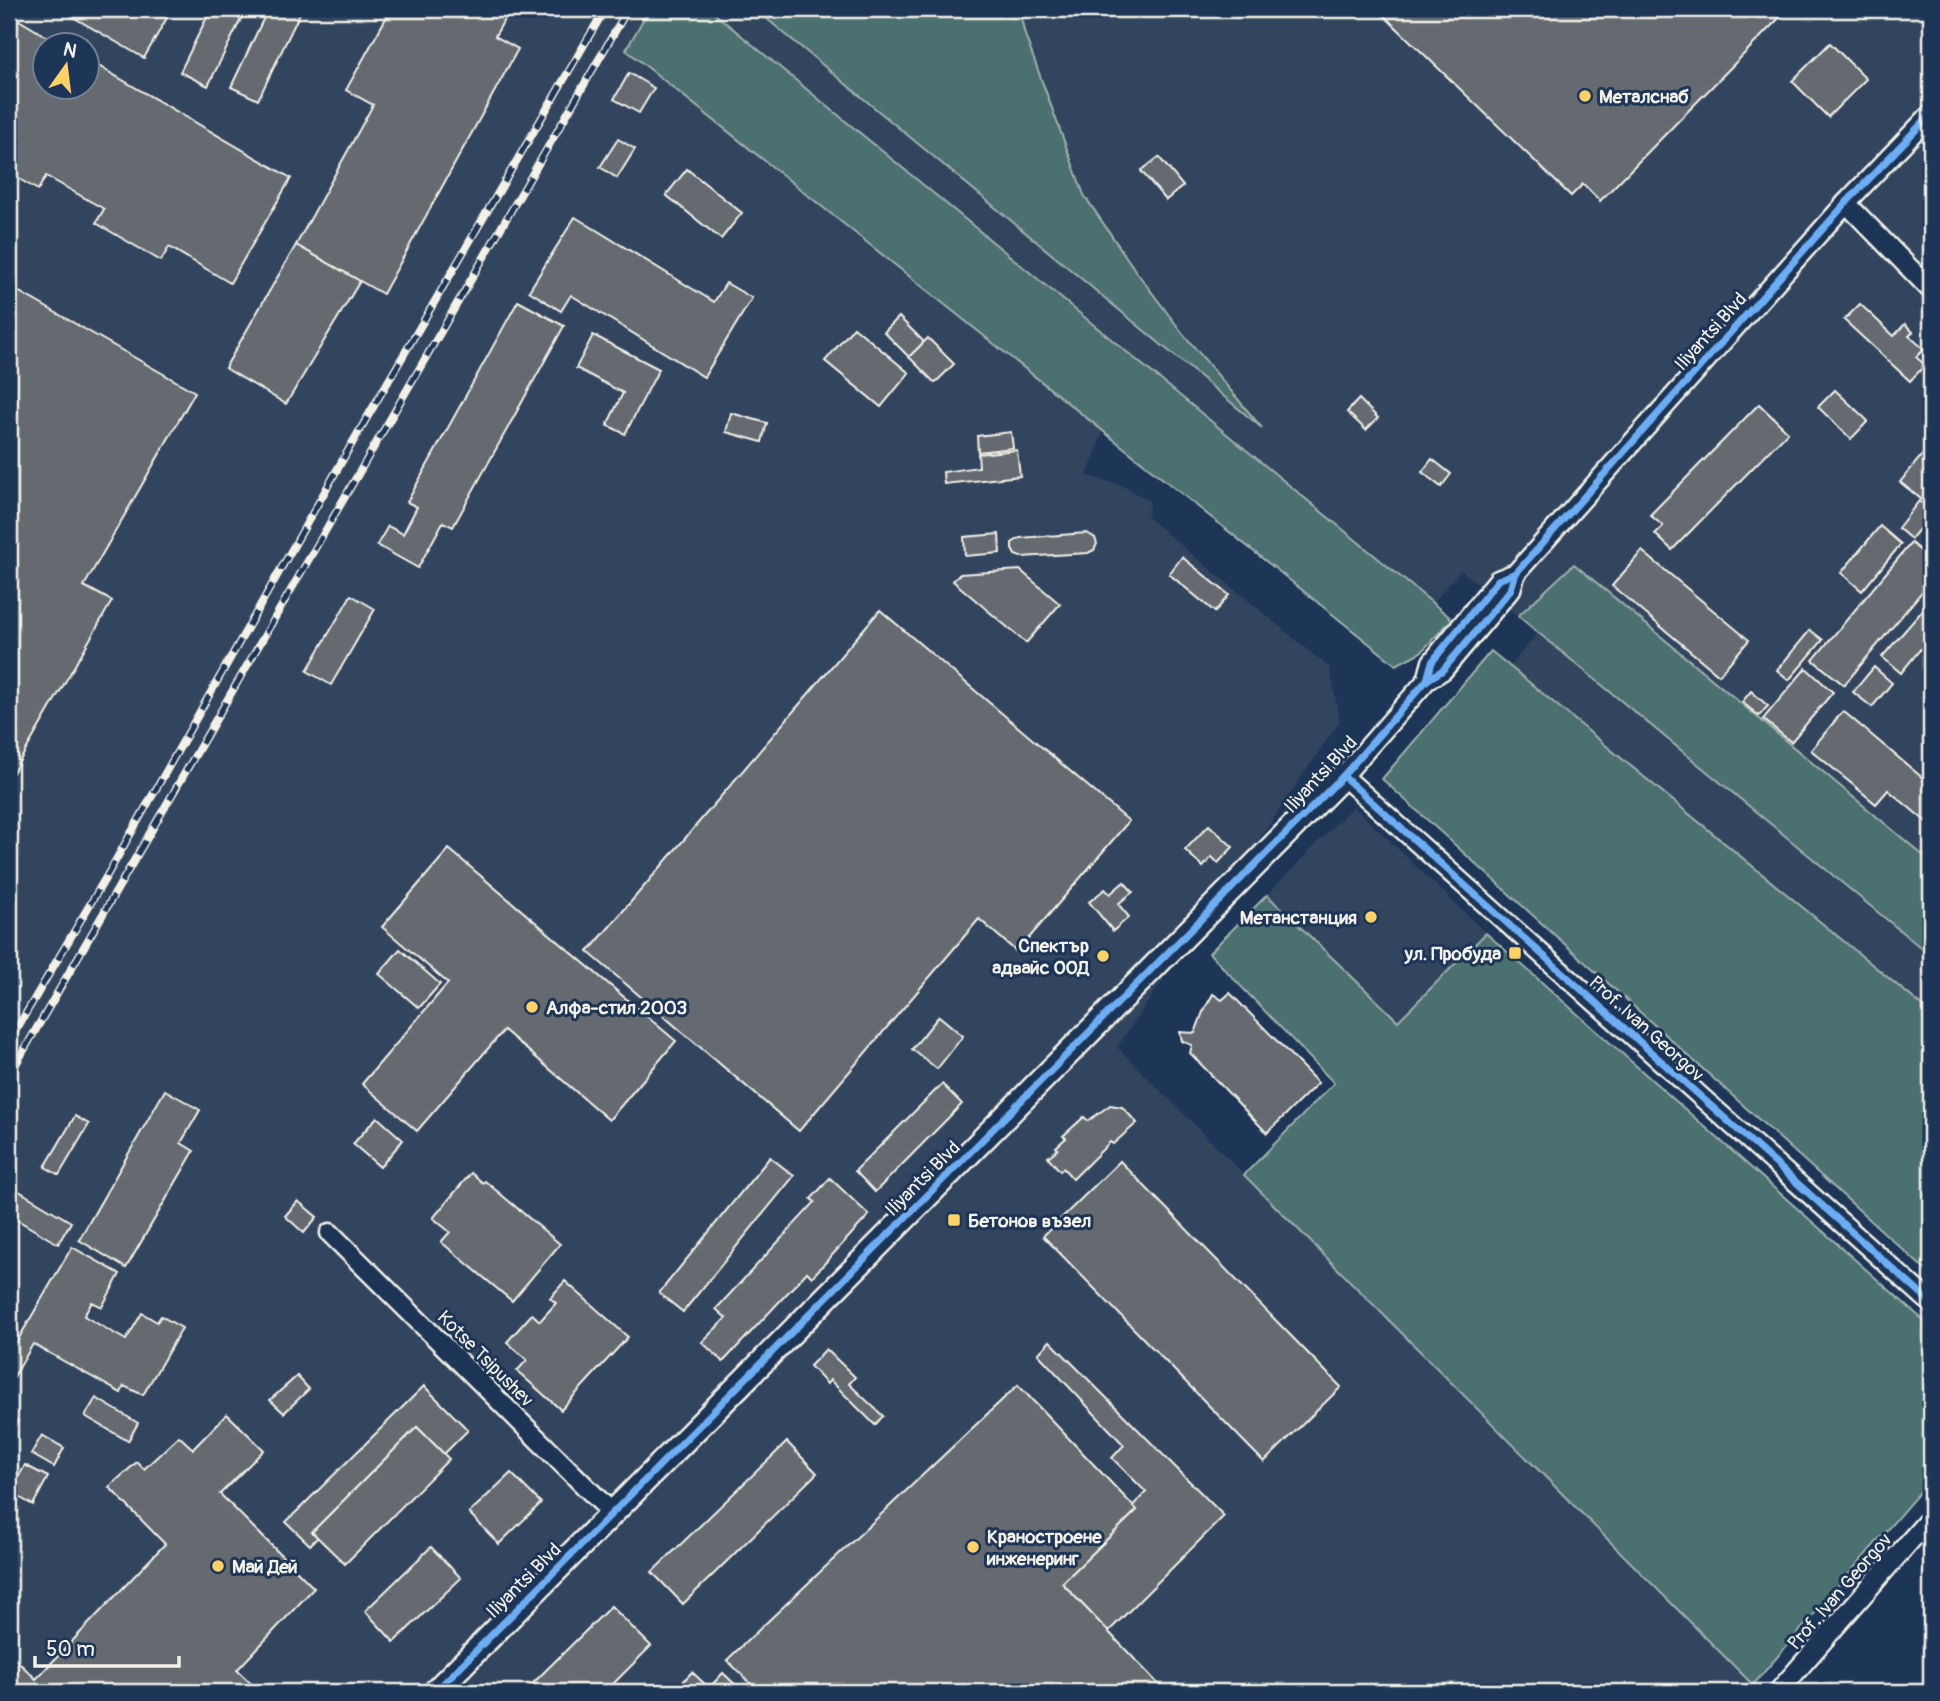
<svg xmlns="http://www.w3.org/2000/svg" width="1940" height="1701" viewBox="0 0 1940 1701" font-family="Pangolin,sans-serif">
	<style>
		.built { fill: #33455e; fill-rule: evenodd }
		.green { fill: #4c6f70; stroke: #a0b0ac; stroke-width: 2 }
		.building { fill: #656b70; stroke: #f4f1e8; stroke-width: 2 }
		.lines { fill: none; stroke-linecap: round; stroke-linejoin: round }
		.minor-casing { stroke: #f4f1e8; stroke-width: 23 }
		.tertiary-casing { stroke: #f4f1e8; stroke-width: 28 }
		.minor { stroke: #1d3557; stroke-width: 18 }
		.tertiary { stroke: #1d3557; stroke-width: 23 }
		.rail-casing { stroke: #f4f1e8; stroke-width: 8 }
		.rail { stroke: #1d3557; stroke-width: 5; stroke-dasharray: 16; stroke-linecap: butt }
		.cycleway-casing { stroke: #1d3557; stroke-width: 11 }
		.cycleway { stroke: #6dadf4; stroke-width: 7 }
		.poi-dot { fill: #ffd166; stroke: #1d3557; stroke-width: 2.5 }
		.labels { text-anchor: middle; stroke-width: 6; stroke-linejoin: round; paint-order: stroke }
		.poi-label { font-size: 19px; font-weight: bold; fill: #f4f1e8; stroke: #1d3557; text-anchor: start }
		.street-label { font-size: 19px; fill: #f4f1e8; stroke: #1d3557 }
	</style>
	<rect width="100%" height="100%" fill="#1d3557"/>
	<filter id="ink" filterUnits="userSpaceOnUse"><feTurbulence type="fractalNoise" baseFrequency=".0143" numOctaves="2"/><feDisplacementMap in="SourceGraphic" scale="14" xChannelSelector="R" yChannelSelector="G"/><feConvolveMatrix kernelMatrix="1 2 1 2 8 2 1 2 1" color-interpolation-filters="sRGB"/></filter>
	<g filter="url(#ink)">
		<g class="built">
			<path d="M9 9H649L626 50 1104 430 1087 476 1122 485 1150 502 1147 517 1330 668 1340 721 1117 1047 1753 1685 1747 1692H9ZM46 46H88V88H46Z"/>
			<polygon points="709,9 755,9 1258,424 1184,335 1135,270 1084,194 1025,35 1019,9 1931,9 1931,862 1575,565 1518,616 1461,570 1433,603"/>
			<polygon points="1538,633 1931,956 1931,1013 1510,666"/>
			<polygon points="1353,806 1486,933 1398,1021 1267,895"/>
		</g>
		<g class="green">
			<polygon points="649,9 709,9 1452,619 1421,652 1396,665 626,50"/>
			<polygon points="755,9 1019,9 1025,35 1084,195 1135,270 1184,335 1262,428"/>
			<polygon points="1574,564 1931,862 1931,956 1518,616"/>
			<polygon points="1491,651 1931,1013 1931,1275 1382,779"/>
			<polygon points="1267,895 1398,1021 1486,933 1931,1327 1931,1479 1753,1685 1244,1175 1334,1083 1209,953"/>
		</g>
		<g class="building">
			<polygon points="59,9 157,9 168,16 144,58"/>
			<polygon points="211,9 246,9 208,86 180,72"/>
			<polygon points="268,9 302,9 258,100 231,87"/>
			<polygon points="391,9 510,9 495,36 518,49 383,294 296,245 373,105 346,90"/>
			<polygon points="1377,9 1788,9 1600,201 1583,184 1571,196"/>
			<polygon points="9,14 62,46 46,46 46,88 88,88 88,60 291,178 230,283 169,247 161,261 96,223 104,209 46,176 38,190 9,173"/>
			<polygon points="1830,43 1866,79 1828,117 1792,81"/>
			<polygon points="629,73 654,88 639,113 614,99"/>
			<polygon points="618,139 635,149 617,178 600,167"/>
			<polygon points="1159,157 1183,186 1166,200 1141,171"/>
			<polygon points="687,169 742,213 721,239 666,195"/>
			<polygon points="575,217 714,302 726,283 752,298 704,377 571,295 561,311 529,291"/>
			<polygon points="296,245 360,281 286,404 225,368"/>
			<polygon points="9,286 195,392 84,586 112,601 11,776 9,775"/>
			<polygon points="518,301 564,326 453,527 443,522 418,568 377,545 388,526 403,534 417,507 407,502"/>
			<polygon points="1860,304 1894,336 1905,324 1913,332 1909,336 1924,349 1916,357 1925,365 1910,381 1844,320"/>
			<polygon points="899,317 924,342 909,357 884,332"/>
			<polygon points="854,327 909,373 881,407 825,361"/>
			<polygon points="593,335 659,369 625,434 607,425 623,393 576,368"/>
			<polygon points="928,338 954,364 935,383 909,357"/>
			<polygon points="1835,390 1868,421 1851,439 1818,407"/>
			<polygon points="1359,399 1378,418 1366,430 1347,412"/>
			<polygon points="1759,404 1788,432 1672,550 1655,534 1663,526 1650,515"/>
			<polygon points="731,413 767,423 762,442 726,432"/>
			<polygon points="1011,432 1013,448 978,452 977,436"/>
			<polygon points="1931,444 1931,496 1926,503 1900,482"/>
			<polygon points="1017,450 1020,476 944,484 943,472 979,467 978,454"/>
			<polygon points="1432,459 1451,474 1441,487 1422,472"/>
			<polygon points="1919,501 1931,511 1931,515 1911,539 1898,528"/>
			<polygon points="1880,526 1901,544 1862,591 1841,573"/>
			<polygon points="1087,533 1095,538 1097,544 1094,550 1088,553 1021,557 1015,555 1012,549 1012,543 1020,538"/>
			<polygon points="999,534 1000,553 965,556 964,537"/>
			<polygon points="1911,543 1931,560 1931,581 1844,685 1813,660"/>
			<polygon points="1642,551 1749,640 1719,675 1612,586"/>
			<polygon points="1182,557 1229,595 1215,612 1169,574"/>
			<polygon points="1020,570 1060,604 1026,643 953,581 960,574"/>
			<polygon points="351,595 375,609 331,685 307,671"/>
			<polygon points="880,610 1129,821 1017,952 979,919 799,1131 588,952"/>
			<polygon points="1922,611 1931,619 1931,636 1901,673 1882,657"/>
			<polygon points="1810,630 1823,640 1789,680 1777,670"/>
			<polygon points="1874,667 1892,683 1872,707 1853,692"/>
			<polygon points="1806,668 1833,692 1791,742 1763,719"/>
			<polygon points="1751,691 1768,706 1759,716 1742,702"/>
			<polygon points="1843,711 1931,785 1930,825 1888,790 1876,804 1811,750"/>
			<polygon points="1209,825 1233,847 1218,863 1212,857 1203,867 1185,850"/>
			<polygon points="449,849 676,1041 609,1120 504,1030 417,1131 362,1084 448,983 382,927"/>
			<polygon points="1124,882 1133,892 1118,904 1129,917 1113,931 1089,902 1105,889 1110,894"/>
			<polygon points="400,949 440,984 419,1008 379,974"/>
			<polygon points="1230,993 1318,1083 1267,1133 1190,1053 1192,1045 1182,1041 1180,1032 1195,1033 1203,1012 1213,994 1222,1000"/>
			<polygon points="939,1016 963,1036 937,1069 912,1049"/>
			<polygon points="942,1084 962,1104 875,1192 855,1171"/>
			<polygon points="165,1090 200,1110 181,1143 194,1151 126,1268 79,1240"/>
			<polygon points="1110,1105 1122,1107 1137,1123 1113,1144 1110,1142 1073,1179 1063,1168 1060,1171 1048,1157 1058,1149 1056,1147 1066,1138 1063,1136 1084,1117 1088,1121"/>
			<polygon points="75,1116 89,1124 59,1175 45,1167"/>
			<polygon points="377,1117 403,1140 380,1167 353,1144"/>
			<polygon points="770,1157 794,1176 683,1312 659,1293"/>
			<polygon points="1120,1161 1341,1387 1264,1462 1043,1236"/>
			<polygon points="471,1173 483,1183 485,1181 560,1244 512,1301 441,1242 450,1232 433,1218"/>
			<polygon points="830,1178 869,1215 812,1277 807,1272 723,1362 702,1342 726,1318 716,1309 815,1202 811,1199"/>
			<polygon points="9,1185 71,1222 58,1244 9,1215"/>
			<polygon points="298,1201 317,1217 304,1233 285,1216"/>
			<polygon points="72,1247 120,1274 102,1307 92,1302 84,1316 126,1340 142,1313 157,1322 161,1316 182,1328 143,1395 124,1386 121,1393 33,1344 9,1385 9,1355"/>
			<polygon points="565,1281 628,1337 561,1410 517,1371 527,1360 507,1342 532,1314 540,1321 556,1303 550,1298"/>
			<polygon points="1050,1341 1224,1516 1108,1632 1062,1583 1137,1510 1133,1506 1146,1492 1112,1458 1124,1445 1038,1354"/>
			<polygon points="826,1349 855,1377 849,1384 883,1416 875,1425 830,1380 827,1384 810,1366"/>
			<polygon points="297,1376 309,1389 284,1413 270,1400"/>
			<polygon points="1018,1385 1137,1510 1062,1583 1166,1692 759,1692 727,1660"/>
			<polygon points="424,1386 468,1430 444,1454 417,1427 312,1532 318,1537 310,1545 286,1522"/>
			<polygon points="96,1398 138,1423 128,1441 85,1416"/>
			<polygon points="227,1414 264,1450 220,1494 314,1588 237,1670 260,1692 9,1692 9,1653 36,1679 165,1544 109,1487 137,1462 144,1469 179,1436 193,1449"/>
			<polygon points="9,1416 18,1421 9,1435"/>
			<polygon points="417,1427 449,1459 345,1564 312,1532"/>
			<polygon points="42,1435 64,1448 54,1467 31,1454"/>
			<polygon points="787,1442 817,1473 683,1604 652,1572"/>
			<polygon points="25,1465 48,1477 33,1505 10,1492"/>
			<polygon points="511,1473 541,1503 499,1544 469,1513"/>
			<polygon points="431,1547 461,1578 394,1642 365,1611"/>
			<polygon points="611,1606 651,1646 605,1692 524,1692"/>
			<polygon points="692,1672 709,1688 723,1673 743,1692 673,1692"/>
		</g>
		<g class="lines">
			<defs>
				<g id="minor">
					<polyline points="1846,203 1931,290"/>
					<polyline points="1516,573 1511,589 1443,670 1427,680 1343,776 1931,1303"/>
					<polyline points="1427,680 1432,662 1498,580 1516,573 1846,203 1931,114"/>
					<polyline points="330,1233 612,1513"/>
					<polyline points="1778,1692 1931,1517"/>
				</g>
				<polyline id="tertiary" points="435,1692 1343,776"/>
			</defs>
			<use href="#minor" class="minor-casing"/>
			<use href="#tertiary" class="tertiary-casing"/>
			<use href="#minor" class="minor"/>
			<use href="#tertiary" class="tertiary"/>
			<defs>
				<g id="rail">
					<polyline points="9,1042 109,872 350,447 605,9"/>
					<polyline points="9,1076 628,9"/>
				</g>
			</defs>
			<use href="#rail" class="rail-casing"/>
			<use href="#rail" class="rail"/>
			<defs>
				<g id="cycleway">
					<polyline points="1427,680 1432,662 1498,580 1516,573 1846,203 1931,114"/>
					<polyline points="1343,776 1931,1303"/>
					<polyline points="435,1692 1343,776 1427,680 1443,670 1511,589 1516,573"/>
				</g>
			</defs>
			<use href="#cycleway" class="cycleway-casing"/>
			<use href="#cycleway" class="cycleway"/>
		</g>
	</g>
	<g class="poi-dot">
		<circle cx="1585" cy="96" r="7"/>
		<circle cx="1371" cy="917" r="7"/>
		<rect x="1508" y="946" width="14" height="14" rx="3.5"/>
		<circle cx="1103" cy="956" r="7"/>
		<circle cx="532" cy="1007" r="7"/>
		<rect x="947" y="1213" width="14" height="14" rx="3.5"/>
		<circle cx="973" cy="1547" r="7"/>
		<circle cx="218" cy="1566" r="7"/>
	</g>
	<g class="labels">
		<g class="poi-label">
			<text x="1599" y="103">Металснаб</text>
			<text x="1357" y="924" text-anchor="end">Метанстанция</text>
			<text x="1089" y="952" text-anchor="end">Спектър<tspan x="1089" dy="22">адвайс ООД</tspan></text>
			<text x="1501" y="960" text-anchor="end">ул. Пробуда</text>
			<text x="546" y="1014">Алфа-стил 2003</text>
			<text x="968" y="1227">Бетонов възел</text>
			<text x="987" y="1543">Краностроене<tspan x="987" dy="22">инженеринг</tspan></text>
			<text x="232" y="1573">Май Дей</text>
		</g>
		<g class="street-label">
			<text transform="translate(1710 331) rotate(-48)" y="7">Iliyantsi Blvd</text>
			<text transform="translate(1320 774) rotate(-47)" y="7">Iliyantsi Blvd</text>
			<text transform="translate(1647 1028) rotate(42)" y="7">Prof. Ivan Georgov</text>
			<text transform="translate(922 1178) rotate(-45)" y="7">Iliyantsi Blvd</text>
			<text transform="translate(486 1358) rotate(45)" y="7">Kotse Tsipushev</text>
			<text transform="translate(523 1580) rotate(-45)" y="7">Iliyantsi Blvd</text>
			<text transform="translate(1839 1591) rotate(-49)" y="7">Prof. Ivan Georgov</text>
		</g>
	</g>
	<rect width="1940" height="1701" fill="none" stroke="#1d3557" stroke-width="35"/>
	<rect x="18" y="18" width="1905" height="1666" fill="none" stroke="#f4f1e8" stroke-width="2.5" filter="url(#ink)"/>
	<g transform="translate(66 66) rotate(14)"><circle r="33" fill="#1d3557" stroke="#738091" stroke-width="2"/>
	<path d="M0-5L12 26L0 18L-12 26Z" fill="#ffd166"/>
	<text y="-10" font-size="19" font-weight="bold" text-anchor="middle" fill="#f4f1e8">N</text>
	</g>
	<path d="M35 1656v10h144v-10" fill="none" stroke="#f4f1e8" stroke-width="3.5"/>
	<text x="46" y="1656" font-size="21" fill="#f4f1e8" stroke="#1d3557" stroke-width="5" paint-order="stroke">50 m</text>
</svg>
